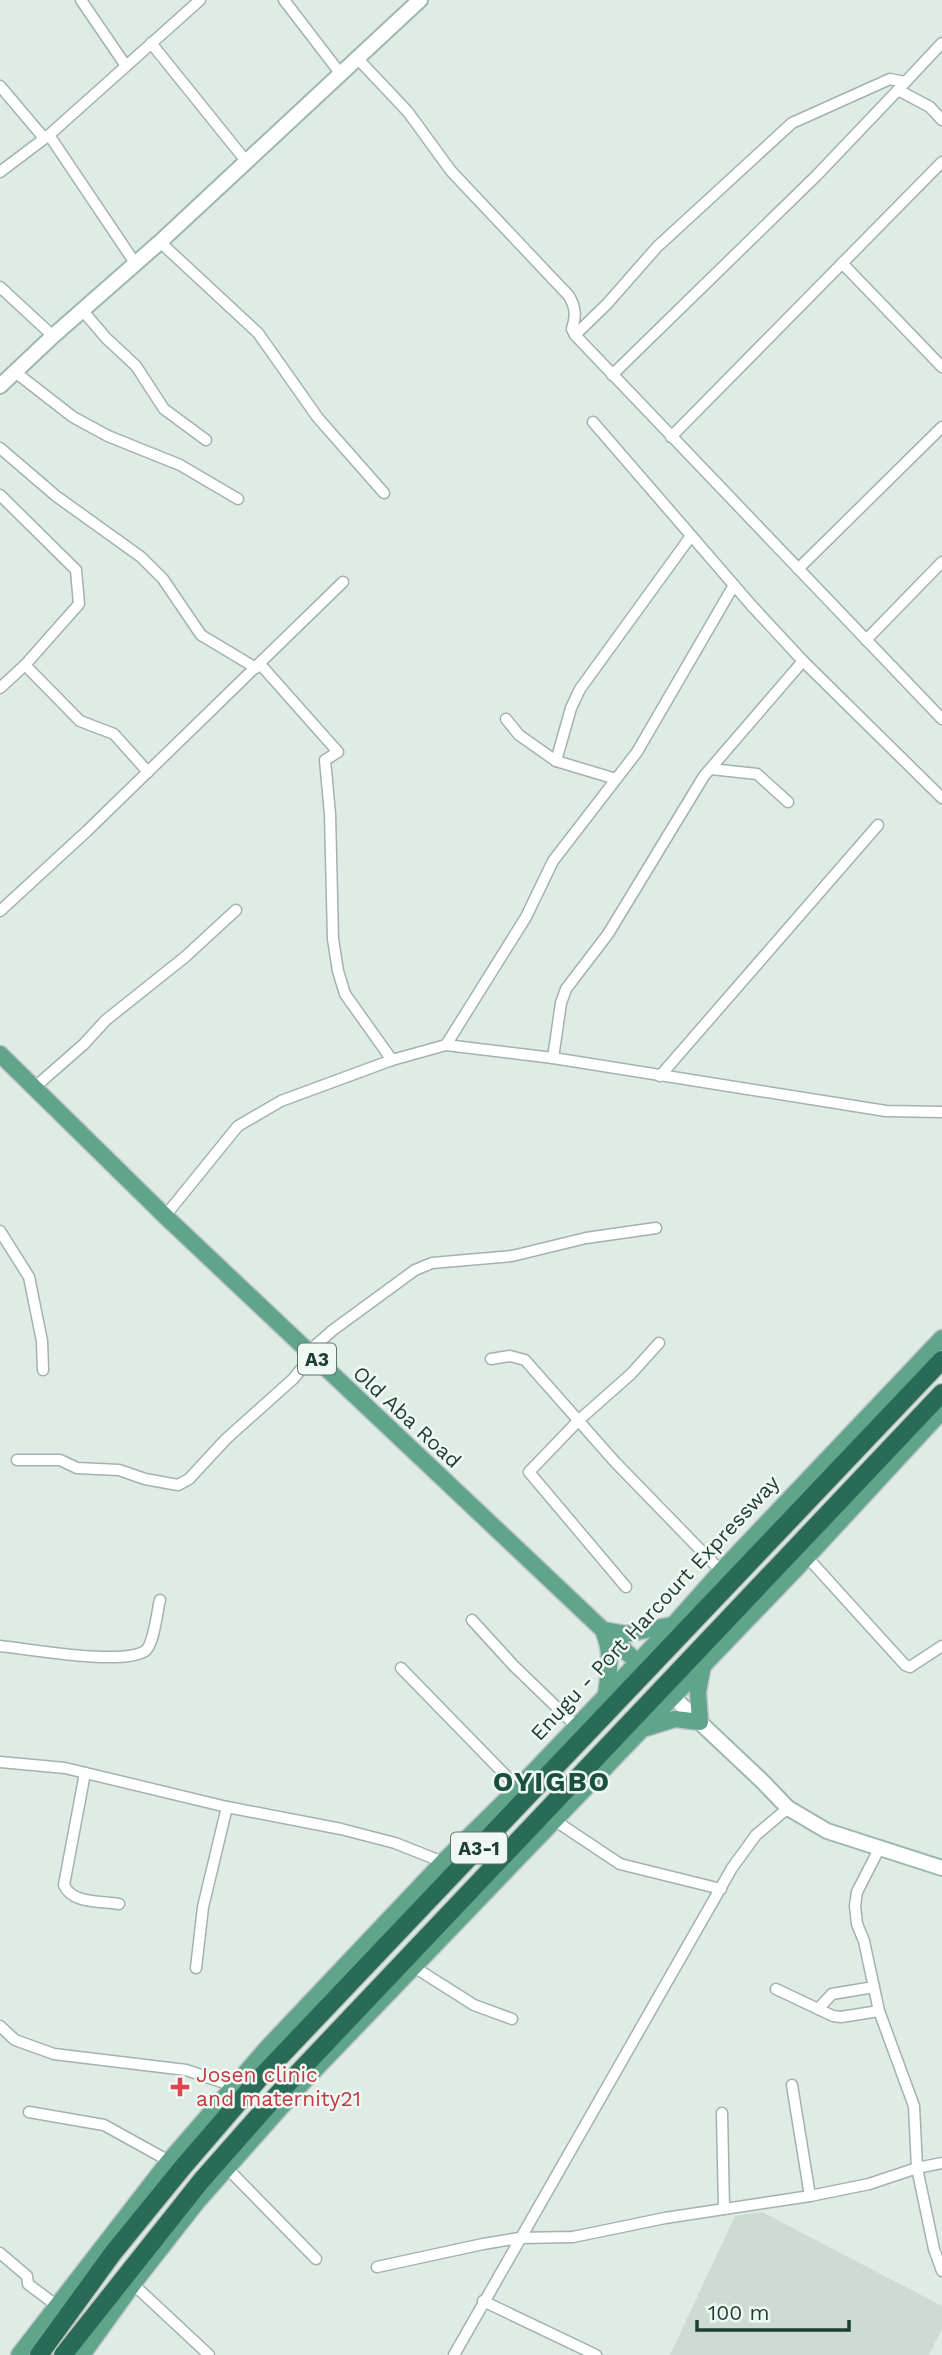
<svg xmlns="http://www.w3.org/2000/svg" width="942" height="2355" viewBox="0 0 942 2355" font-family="'Work Sans',sans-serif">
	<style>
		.built { fill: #cddbd3 }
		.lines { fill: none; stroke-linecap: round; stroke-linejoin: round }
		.street-casing { stroke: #a2b3ac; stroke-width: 13 }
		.secondary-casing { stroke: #9db8ac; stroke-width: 18 }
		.primary-casing { stroke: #bcc5c2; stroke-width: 19 }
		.highway-casing { stroke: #bcc5c2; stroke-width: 21 }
		.street { stroke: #fff; stroke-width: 10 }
		.secondary { stroke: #fff; stroke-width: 14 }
		.primary { stroke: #60a48c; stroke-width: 16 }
		.highway { stroke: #296b57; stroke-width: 18 }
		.health-dot { fill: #e0444e; stroke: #f0f8f3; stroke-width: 2.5 }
		.labels { text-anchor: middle; stroke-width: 5; stroke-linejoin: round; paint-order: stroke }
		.shield { fill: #f0f8f3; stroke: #5e756c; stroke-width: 2 }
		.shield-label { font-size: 19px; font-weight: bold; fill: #1f3d32 }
		.street-label { font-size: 21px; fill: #1f3d32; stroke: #f0f8f3 }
		.health-label { font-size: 21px; fill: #be3a42; stroke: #f0f8f3; text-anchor: start }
		.district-label { font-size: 28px; font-weight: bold; letter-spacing: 2px; fill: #1a503d; stroke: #f0f8f3 }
	</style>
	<rect width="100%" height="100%" fill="#dfebe5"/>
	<polygon class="built" points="762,2212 942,2306 942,2329 929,2355 670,2355 735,2216"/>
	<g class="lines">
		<defs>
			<g id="street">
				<polyline points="81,0 126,66"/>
				<polyline points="284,0 340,73"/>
				<polyline points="151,43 246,161"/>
				<polyline points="942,43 898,90 930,107 942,120"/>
				<path d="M357 58 408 112 451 171 569 296C576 308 576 316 572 329L575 335 942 719"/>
				<polyline points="0,86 44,138"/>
				<polyline points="49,135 135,263"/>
				<polyline points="0,172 49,135 200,0"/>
				<polyline points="160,242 258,333 318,418 384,493"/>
				<polyline points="842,263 942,367"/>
				<polyline points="0,287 53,336"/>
				<polyline points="83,311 106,338 136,366 164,409 206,440"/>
				<polyline points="575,335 607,304 657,247 792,123 890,79 905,82"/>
				<polyline points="15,372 73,417 108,436 180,465 238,499"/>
				<polyline points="612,375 817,175 898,90"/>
				<polyline points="593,422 752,606 803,661 942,798"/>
				<polyline points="671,437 942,162"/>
				<polyline points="0,448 56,496 141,557 163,579 201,635 256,668"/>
				<polyline points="0,495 76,570 79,604 25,665 80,721 114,734 148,772"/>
				<polyline points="798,569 942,427"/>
				<polyline points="866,640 942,562"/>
				<polyline points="260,664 338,752 325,760 330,814 333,939 338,971 345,994 392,1060"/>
				<polyline points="0,688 25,665"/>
				<polyline points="506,719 519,735 556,761"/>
				<polyline points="711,769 757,774 788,802"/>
				<polyline points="616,779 556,761 571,708 580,689 691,536"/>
				<polyline points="0,911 87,831 343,582"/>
				<polyline points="446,1045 526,917 553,861 637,752 734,585"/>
				<polyline points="553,1058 561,1003 566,989 608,934 704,776 803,661"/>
				<polyline points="660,1076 878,825"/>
				<polyline points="35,1087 84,1044 106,1020 185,957 236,910"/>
				<polyline points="165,1216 238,1126 281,1101 392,1060 446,1045 553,1058 886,1111 942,1112"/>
				<polyline points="0,1231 29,1277 42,1341 43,1370"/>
				<polyline points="491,1359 510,1356 525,1360 615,1462 721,1571"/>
				<polyline points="17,1460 60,1460 77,1468 119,1470 145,1479 178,1485 189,1479 226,1439 293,1379 303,1367 309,1351 333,1330 415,1270 432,1263 512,1256 586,1238 656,1228"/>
				<polyline points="807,1557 905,1665 910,1667 942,1646"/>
				<polyline points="626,1587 529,1472 579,1420 631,1374 659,1343"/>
				<polyline points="472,1620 513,1665 575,1725"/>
				<path d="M0 1646C29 1649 122 1666 145 1651 154 1645 157 1611 160 1600"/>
				<polyline points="401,1668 518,1788"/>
				<polyline points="0,1762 65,1768 227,1807 341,1829 395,1843 443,1862"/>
				<path d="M85 1773 64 1885C72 1904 101 1901 119 1904"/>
				<polyline points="554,1820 620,1864 721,1889"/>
				<polyline points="879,1849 857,1892 855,1906 857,1924 864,1941 879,2011 914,2106 917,2168 934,2249 942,2271"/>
				<polyline points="414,1967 474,2005 512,2019"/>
				<polyline points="196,1968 203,1907 227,1807"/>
				<polyline points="776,1989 833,2016 841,2017 879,2011"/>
				<polyline points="818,2009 832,1994 874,1987"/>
				<polyline points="0,2026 15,2040 54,2054 186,2070 234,2086"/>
				<polyline points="792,2085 810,2196"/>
				<polyline points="29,2112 104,2125 169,2161"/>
				<polyline points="722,2113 724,2209"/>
				<polyline points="227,2168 316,2259"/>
				<polyline points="0,2253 27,2276 28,2284 56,2305"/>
				<polyline points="377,2267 483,2244 519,2238 573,2237 665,2218 810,2196 869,2184 917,2168 942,2163"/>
				<polyline points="133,2284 209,2355"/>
				<polyline points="483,2301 596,2355"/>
				<polyline points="454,2355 732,1868 756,1835 788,1808"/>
			</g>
			<g id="secondary">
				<polyline points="0,386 53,336 160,242 420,0"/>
				<polyline points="673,1697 762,1781 788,1808 827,1831 942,1868"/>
			</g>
			<g id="primary">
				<polyline points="0,1054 165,1216 637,1662"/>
				<path d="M606 1695C609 1669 613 1655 603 1630L626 1634 672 1625"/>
				<polyline points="646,1728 675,1719 700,1722 698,1692 703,1665"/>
				<polyline points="19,2355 169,2161 267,2048 443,1862 518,1788 674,1624 721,1571 942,1338"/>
				<polyline points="82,2355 136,2280 197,2202 307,2078 796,1569 942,1411"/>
			</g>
			<g id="highway">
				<polyline points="39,2355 113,2253 183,2167 258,2080 942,1360"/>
				<polyline points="63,2355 201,2181 276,2096 942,1393"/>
			</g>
		</defs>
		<use href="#street" class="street-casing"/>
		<use href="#secondary" class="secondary-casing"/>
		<use href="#primary" class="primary-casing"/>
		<use href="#highway" class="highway-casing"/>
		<use href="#street" class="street"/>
		<use href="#secondary" class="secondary"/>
		<use href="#primary" class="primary"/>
		<use href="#highway" class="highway"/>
	</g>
	<path class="health-dot" d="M176.5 2076.5h7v7h7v7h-7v7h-7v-7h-7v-7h7z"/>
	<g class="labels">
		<g class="shield">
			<rect x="298" y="1343.5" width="38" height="31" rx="5"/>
			<rect x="451" y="1832.5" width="56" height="31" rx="5"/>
		</g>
		<g class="shield-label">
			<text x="317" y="1366">A3</text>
			<text x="479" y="1855">A3-1</text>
		</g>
		<g class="street-label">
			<text transform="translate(407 1417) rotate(43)" y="7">Old Aba Road</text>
			<text transform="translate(655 1608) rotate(-47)" y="7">Enugu - Port Harcourt Expressway</text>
		</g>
		<g class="health-label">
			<text x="196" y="2082">Josen clinic<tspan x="196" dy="24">and maternity21</tspan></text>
		</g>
		<g class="district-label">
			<text x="552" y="1791">OYIGBO</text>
		</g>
	</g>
	<path d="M697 2320v10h152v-10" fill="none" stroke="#1f3d32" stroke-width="3.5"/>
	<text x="708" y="2320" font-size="21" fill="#1f3d32" stroke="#f0f8f3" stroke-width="5" paint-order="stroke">100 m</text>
</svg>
